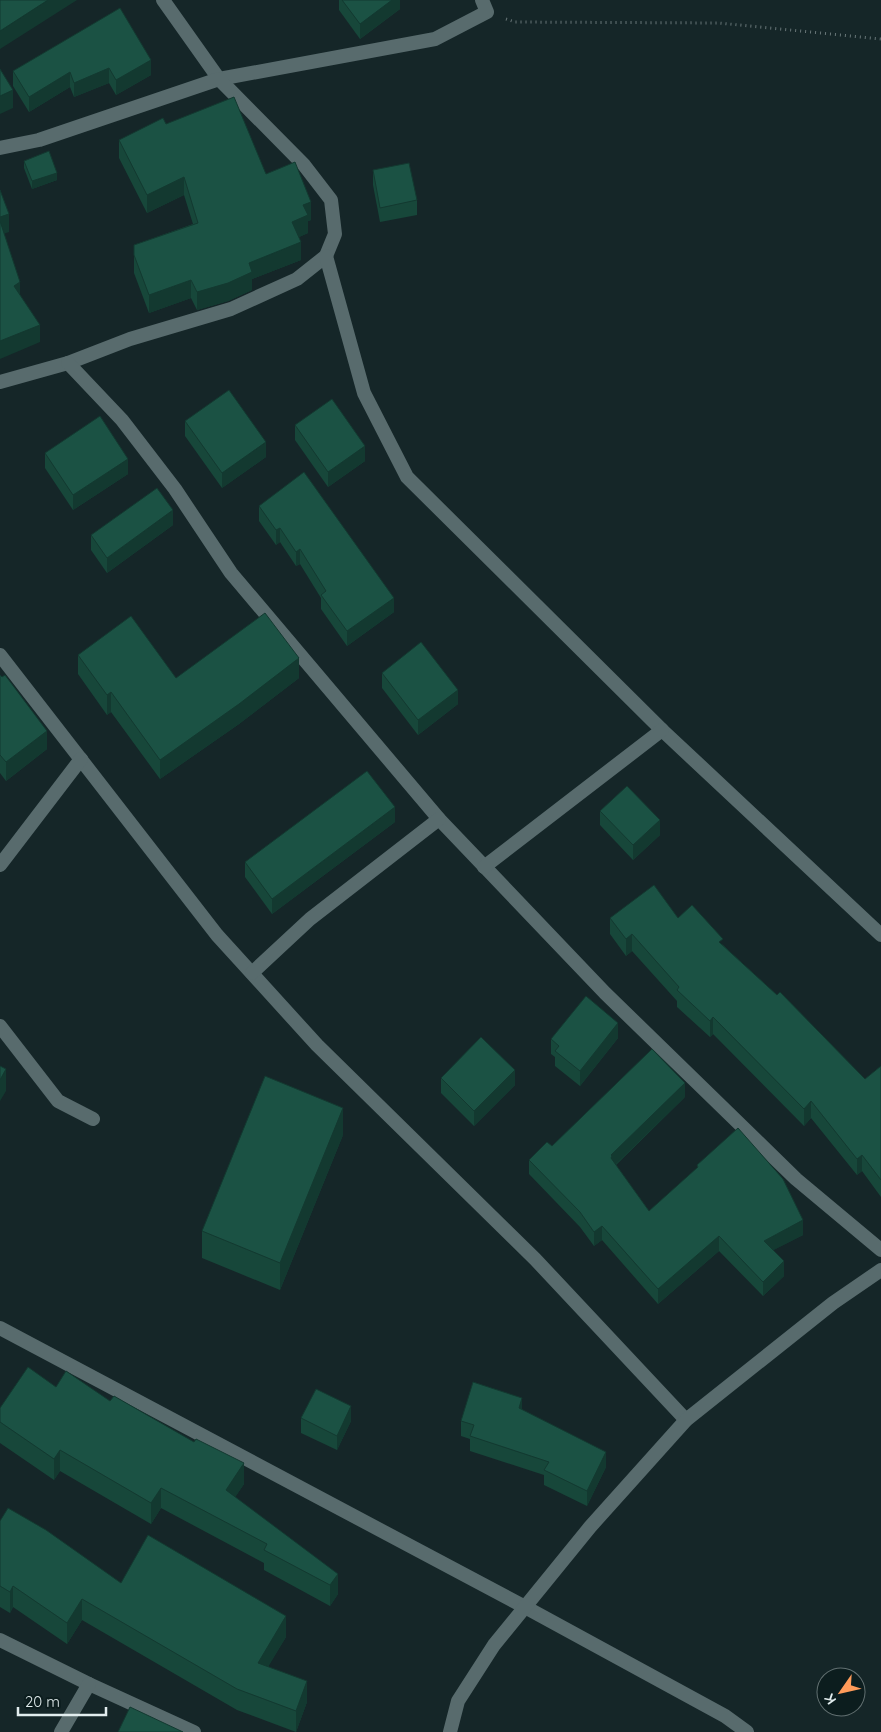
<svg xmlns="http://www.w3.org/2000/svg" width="881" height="1732" viewBox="0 0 881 1732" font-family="Quicksand,sans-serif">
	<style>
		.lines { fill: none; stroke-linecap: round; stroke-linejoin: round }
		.path { stroke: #687678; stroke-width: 3; stroke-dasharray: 1 4; stroke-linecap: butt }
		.service { stroke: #586b6d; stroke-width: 14 }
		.minor { stroke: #586b6d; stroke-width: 14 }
		.wall { fill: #17473a }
		.shaded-wall { fill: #133930 }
		.building { fill: #1b5244; stroke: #133930 }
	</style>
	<rect width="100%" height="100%" fill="#152628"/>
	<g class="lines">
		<polyline class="path" points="506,19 515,22 719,23 881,39"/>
		<polyline class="service" points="0,1026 58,1101 93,1119"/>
		<g class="minor">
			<polyline points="163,0 219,79 435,39 487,12 482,0"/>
			<polyline points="0,148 39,140 219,79 304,165 331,200 335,234 326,256 297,279 231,309 130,339 68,363 0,382"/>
			<polyline points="326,256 364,393 407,477 662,730 881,935"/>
			<polyline points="68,363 122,420 175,489 231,573 439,819 605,993 796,1179 881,1250"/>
			<polyline points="0,655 217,935 317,1045 535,1259 686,1420"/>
			<polyline points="0,865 81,759"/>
			<polyline points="484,867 662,730"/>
			<polyline points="252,973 310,919 439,819"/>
			<polyline points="0,1328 525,1607 725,1716 747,1732"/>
			<polyline points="0,1640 89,1684 194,1732"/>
			<polyline points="61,1732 89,1684"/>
			<polyline points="450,1732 458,1701 494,1645 590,1527 686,1420 833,1303 881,1270"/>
		</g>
	</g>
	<g class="wall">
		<polygon points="339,0 400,0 400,9 360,39 339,10"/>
		<polygon points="120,8 151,75 116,95 109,83 74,97 70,87 29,112 13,86 13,71"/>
		<polygon points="166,124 266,174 311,220 308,221 308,233 299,237 301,260 252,279 252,290 228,301 197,310 191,298 149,313 134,273 134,245 193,224 184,195 147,213 119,158 119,140"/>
		<polygon points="24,161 57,180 32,189 24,168"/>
		<polygon points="373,170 417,200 417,215 380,222 373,185"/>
		<polygon points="185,421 266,457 222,488 185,436"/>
		<polygon points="295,425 365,461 328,487 295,440"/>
		<polygon points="45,453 128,474 73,510 45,468"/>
		<polygon points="259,506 394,612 347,646 321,609 321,598 300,564 296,566 280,542 276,545 259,521"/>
		<polygon points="173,525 107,573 91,550 91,535"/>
		<polygon points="78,655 176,678 299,678 239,724 160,779 111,712 107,715 78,674"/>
		<polygon points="382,673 458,704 418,735 382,688"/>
		<polygon points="0,675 47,749 6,781 0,773"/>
		<polygon points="600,811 660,835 633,860 600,825"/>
		<polygon points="395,822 272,914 245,877 245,862"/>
		<polygon points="610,918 678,918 723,945 865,1079 881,1066 881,1197 862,1171 857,1175 811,1118 804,1126 713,1034 710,1037 677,1007 677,1001 632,951 626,956 610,934"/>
		<polygon points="618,1038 580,1086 555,1066 555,1057 551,1054 551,1039"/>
		<polygon points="441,1078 515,1085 474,1126 441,1093"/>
		<polygon points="685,1097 616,1165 649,1211 697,1168 697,1165 803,1235 773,1250 784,1276 763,1296 719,1251 658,1304 602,1240 594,1246 580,1227 529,1174 529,1160 552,1146"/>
		<polygon points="343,1135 280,1290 202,1258 202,1231"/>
		<polygon points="56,1387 110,1401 244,1484 235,1497 338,1574 338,1594 330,1606 264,1570 264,1563 161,1508 151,1524 60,1471 54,1480 0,1443 0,1408"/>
		<polygon points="522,1410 606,1467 587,1506 544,1485 544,1475 470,1451 470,1439 461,1436 461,1421"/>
		<polygon points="301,1418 351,1421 337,1450 301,1433"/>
		<polygon points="0,1521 121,1583 286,1637 268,1666 307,1702 296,1732 237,1710 82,1620 67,1644 13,1607 10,1613 0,1607"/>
	</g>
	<g class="shaded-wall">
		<polygon points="48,0 77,0 0,49 0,31"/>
		<polygon points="392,0 400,0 400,9 360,39 360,24"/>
		<polygon points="151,60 151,75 116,95 116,80"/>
		<polygon points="109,68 109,83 74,97 74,83"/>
		<polygon points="70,72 70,87 29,112 29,97"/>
		<polygon points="13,90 13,108 0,114 0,96"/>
		<polygon points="57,173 57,180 32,189 32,181"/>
		<polygon points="184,177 184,195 147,213 147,195"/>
		<polygon points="311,202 311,220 308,221 308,233 292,240 292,222 303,205"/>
		<polygon points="9,214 9,232 0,235 0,217"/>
		<polygon points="301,242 301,260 252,279 252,290 228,301 197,310 197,292 249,263"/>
		<polygon points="191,280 191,298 149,313 149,295"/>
		<polygon points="20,282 20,300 14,286"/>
		<polygon points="40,325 40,342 0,359 0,341"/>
		<polygon points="266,442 266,457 222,488 222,473"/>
		<polygon points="365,446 365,461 328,487 328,472"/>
		<polygon points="128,459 128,474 73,510 73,495"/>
		<polygon points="173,510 173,525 107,573 107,558"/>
		<polygon points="280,528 280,542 276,545 276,530"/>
		<polygon points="300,549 300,564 296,566 296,552"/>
		<polygon points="394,598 394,612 347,646 347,631"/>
		<polygon points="299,658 299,678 239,724 160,779 160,760"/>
		<polygon points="458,690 458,704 418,735 418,720"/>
		<polygon points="111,692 111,712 107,715 107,695"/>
		<polygon points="47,731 47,749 6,781 6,762"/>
		<polygon points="395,807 395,822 272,914 272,899"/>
		<polygon points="660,820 660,835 633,860 633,845"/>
		<polygon points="632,934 632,951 626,956 626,939"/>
		<polygon points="713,1017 713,1034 710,1037 710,1021"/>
		<polygon points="618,1023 618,1038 580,1086 580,1071"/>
		<polygon points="6,1069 6,1091 0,1101 0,1080"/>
		<polygon points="515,1070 515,1085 474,1126 474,1111"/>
		<polygon points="685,1083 685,1097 612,1168 612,1171 611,1155"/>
		<polygon points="811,1101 811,1118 804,1126 804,1109"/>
		<polygon points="343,1108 343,1135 280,1290 280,1263"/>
		<polygon points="862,1155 862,1171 857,1175 857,1159"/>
		<polygon points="803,1220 803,1235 764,1255 764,1241"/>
		<polygon points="602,1226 602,1240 594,1246 594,1232"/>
		<polygon points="719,1236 719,1251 658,1304 658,1289"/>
		<polygon points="784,1261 784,1276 763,1296 763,1282"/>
		<polygon points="522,1398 522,1413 519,1408"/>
		<polygon points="351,1406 351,1421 337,1450 337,1436"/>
		<polygon points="60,1450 60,1471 54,1480 54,1459"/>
		<polygon points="606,1452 606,1467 587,1506 587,1491"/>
		<polygon points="244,1463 244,1484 226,1511 226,1490"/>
		<polygon points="161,1488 161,1508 151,1524 151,1503"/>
		<polygon points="338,1574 338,1594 330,1606 330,1585"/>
		<polygon points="13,1586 13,1607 10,1613 10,1592"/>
		<polygon points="82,1599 82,1620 67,1644 67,1623"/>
		<polygon points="286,1616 286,1637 258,1684 258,1663"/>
		<polygon points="307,1681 307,1702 296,1732 296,1711"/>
	</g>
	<g class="building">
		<polygon points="0,0 48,0 0,31"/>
		<polygon points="342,0 392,0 360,24"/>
		<polygon points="120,8 151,60 116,80 109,68 74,83 70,72 29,97 13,71"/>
		<polygon points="0,69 13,90 0,96"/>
		<polygon points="234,97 266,174 295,162 311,202 303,205 308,215 292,222 301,242 249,263 252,272 228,283 197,292 191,280 149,295 134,255 134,245 198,223 184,177 147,195 119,140 163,118 166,124"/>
		<polygon points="49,151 57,173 32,181 24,161"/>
		<polygon points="409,163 417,200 380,208 373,170"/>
		<polygon points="0,190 9,214 0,217"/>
		<polygon points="0,221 20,282 14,286 40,325 0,341"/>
		<polygon points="229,390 266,442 222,473 185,421"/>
		<polygon points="332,399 365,446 328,472 295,425"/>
		<polygon points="100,416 128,459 73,495 45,453"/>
		<polygon points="304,472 394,598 347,631 321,595 326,591 300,549 296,552 280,528 276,530 259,506"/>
		<polygon points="157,488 173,510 107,558 91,535"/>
		<polygon points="265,613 299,658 239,704 160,760 111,692 107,695 78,655 131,616 176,678"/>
		<polygon points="421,642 458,690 418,720 382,673"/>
		<polygon points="0,675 2,677 5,675 47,731 6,762 0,755"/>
		<polygon points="367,771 395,807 272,899 245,862"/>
		<polygon points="627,786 660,820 633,845 600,811"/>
		<polygon points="654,885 678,918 692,905 723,939 719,942 777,995 780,992 865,1079 881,1066 881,1180 862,1155 857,1159 811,1101 804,1109 713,1017 710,1021 677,990 679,987 632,934 626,939 610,918"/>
		<polygon points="586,996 618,1023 580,1071 555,1051 559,1046 551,1039"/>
		<polygon points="481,1037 515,1070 474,1111 441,1078"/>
		<polygon points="652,1049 685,1083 611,1155 612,1156 611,1158 649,1211 698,1167 697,1165 738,1128 783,1179 803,1220 764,1241 784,1261 763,1282 719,1236 658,1289 602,1226 594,1232 580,1212 529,1160 547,1142 552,1146"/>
		<polygon points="0,1066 6,1069 0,1080"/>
		<polygon points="265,1076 343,1108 280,1263 202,1231"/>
		<polygon points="28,1367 56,1387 66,1371 110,1401 114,1396 194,1442 196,1439 244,1463 226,1490 338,1574 330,1585 264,1550 267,1544 161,1488 151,1503 60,1450 54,1459 0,1422 0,1408"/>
		<polygon points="473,1382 522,1398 519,1408 606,1452 587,1491 544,1470 549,1462 470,1436 474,1425 461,1421"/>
		<polygon points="316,1389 351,1406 337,1436 301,1418"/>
		<polygon points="8,1508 46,1530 121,1583 148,1535 286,1616 258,1663 307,1681 296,1711 237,1689 82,1599 67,1623 13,1586 10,1592 0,1586 0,1521"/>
		<polygon points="130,1707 183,1732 118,1732"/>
	</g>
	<g transform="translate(841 1692) rotate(236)"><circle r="24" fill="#0c1d1e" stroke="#627071"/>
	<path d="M0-4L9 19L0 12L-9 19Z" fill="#ff9b5a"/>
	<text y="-8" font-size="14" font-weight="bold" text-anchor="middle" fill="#e2edee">K</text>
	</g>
	<path d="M18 1707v8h88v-8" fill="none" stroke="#e2edee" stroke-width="2.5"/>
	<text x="25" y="1707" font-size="15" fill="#e2edee" stroke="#0c1d1e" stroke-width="4" paint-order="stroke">20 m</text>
</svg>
